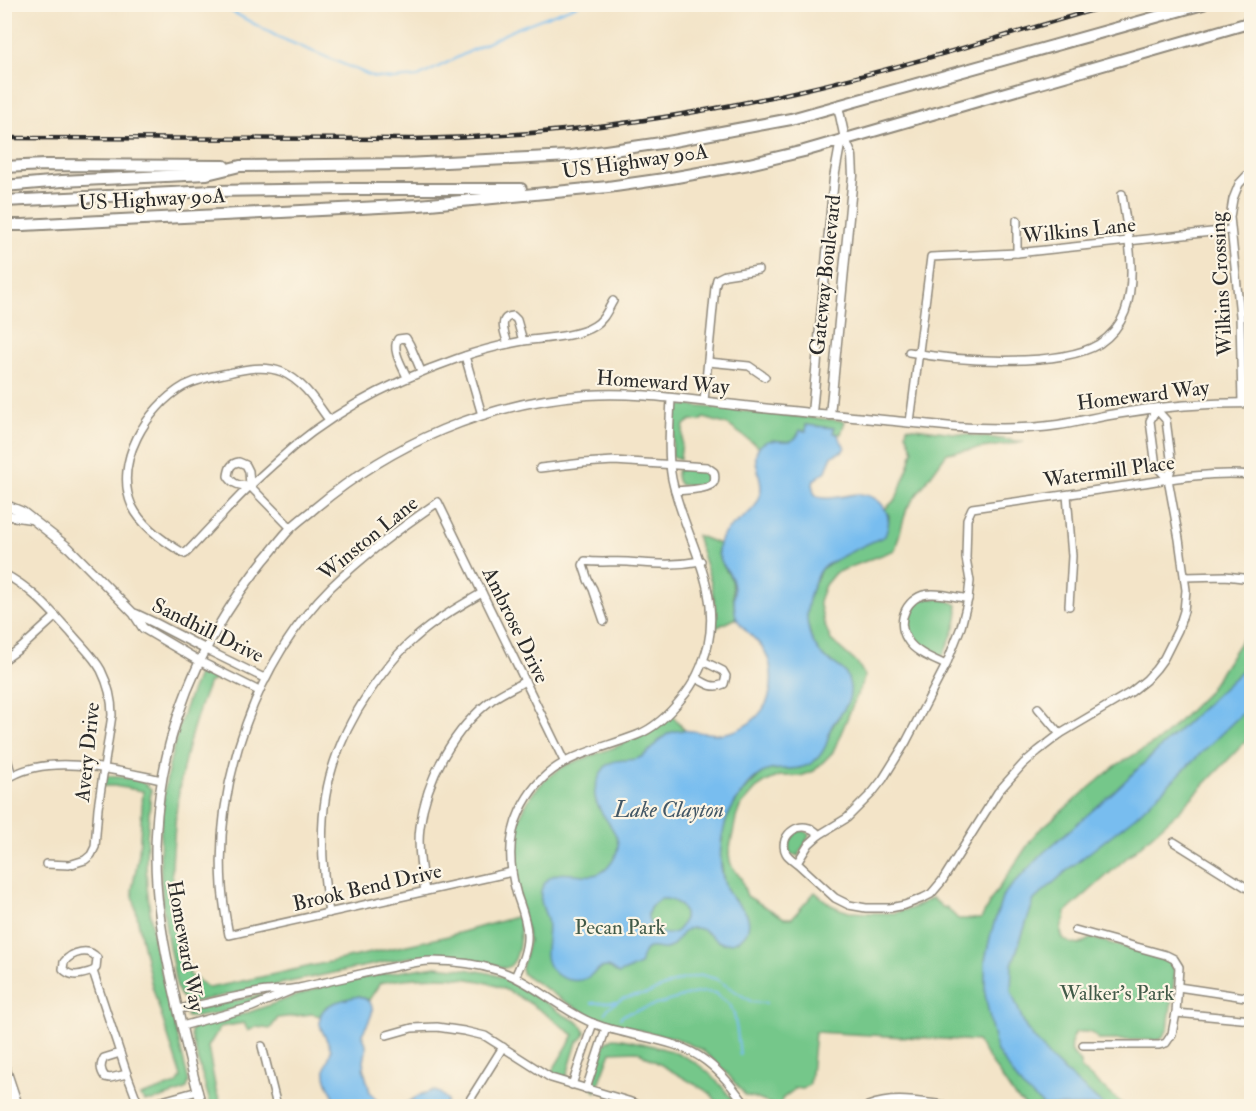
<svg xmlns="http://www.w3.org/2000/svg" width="1256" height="1111" viewBox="0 0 1256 1111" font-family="'IM FELL Double Pica',serif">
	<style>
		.green { fill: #75c78a; stroke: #50795a; stroke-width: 1.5 }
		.water { fill: #78bdef; stroke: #52748d; stroke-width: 1.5; fill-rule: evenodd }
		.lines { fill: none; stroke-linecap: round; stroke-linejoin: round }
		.stream { stroke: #78bdef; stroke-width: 2 }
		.minor-casing { stroke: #8f887a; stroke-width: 10 }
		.tertiary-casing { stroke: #8f887a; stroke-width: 11 }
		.primary-casing { stroke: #8f887a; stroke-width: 14 }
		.motorway-casing { stroke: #8f887a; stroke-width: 15 }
		.minor { stroke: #fff; stroke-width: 7 }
		.tertiary { stroke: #fff; stroke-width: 8 }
		.primary { stroke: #fff; stroke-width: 10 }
		.motorway { stroke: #fff; stroke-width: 12 }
		.rail-casing { stroke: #2b2b2b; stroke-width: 4.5 }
		.rail { stroke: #fcf5e5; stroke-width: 2; stroke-dasharray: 7; stroke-linecap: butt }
		.labels { text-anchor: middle; stroke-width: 4.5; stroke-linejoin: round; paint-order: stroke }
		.street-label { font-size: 21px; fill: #2b2b2b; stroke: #fcf5e5 }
		.park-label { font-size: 21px; fill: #415a48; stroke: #fcf5e5 }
		.water-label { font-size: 22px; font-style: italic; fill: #425766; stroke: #fcf5e5 }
	</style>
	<rect width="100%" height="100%" fill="#fcf5e5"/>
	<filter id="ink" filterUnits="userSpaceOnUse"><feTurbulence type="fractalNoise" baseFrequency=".0167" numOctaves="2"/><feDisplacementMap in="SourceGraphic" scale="12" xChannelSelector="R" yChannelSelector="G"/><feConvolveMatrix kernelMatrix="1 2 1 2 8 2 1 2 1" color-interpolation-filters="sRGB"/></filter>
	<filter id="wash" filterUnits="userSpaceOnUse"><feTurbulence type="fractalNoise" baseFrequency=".008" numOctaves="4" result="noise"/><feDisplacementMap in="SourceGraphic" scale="24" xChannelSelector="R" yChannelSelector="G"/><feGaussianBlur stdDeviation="1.35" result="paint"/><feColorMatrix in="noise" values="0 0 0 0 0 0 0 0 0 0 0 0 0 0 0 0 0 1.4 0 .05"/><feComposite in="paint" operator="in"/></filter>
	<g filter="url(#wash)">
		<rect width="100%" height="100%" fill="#f3e4c8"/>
		<g class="green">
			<path d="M684 405 845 421 841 434 833 433 834 428 806 425V431C802 434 798 439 794 441 783 446 775 433 759 447L728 425 704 418 700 421 691 420 684 425 680 459 672 456 674 411 680 406Z"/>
			<path d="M907 427 1024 442 947 453 907 508 895 550 835 573 825 585 819 601 824 623 831 640 858 664 865 676 833 752 814 771 801 776H780L768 781 756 789 740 807 736 818 729 853 730 861 732 867 741 878 747 896 784 918H792L815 892 831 905 840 909 849 912 873 913H894L913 908 932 898 944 908 946 907 958 919H981L992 898 1036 833 1115 766 1161 739 1207 693 1244 636 1251 638V736L1179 811 1066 912C1066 919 1064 920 1062 926 1058 940 1069 943 1079 945L1091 938 1165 958C1171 962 1173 965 1175 973L1168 1029 1162 1038 1158 1040H1099C1092 1031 1087 1031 1076 1032 1067 1047 1069 1051 1081 1062V1069L1125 1106H1026L1014 1096 977 1041 815 1032 810 1084 803 1089 794 1088 795 1089 782 1099 781 1106C768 1106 759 1097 746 1096L725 1071 702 1050 673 1037 659 1035 616 1025 593 1017 564 1001 522 973V968L529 941 513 869 515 837 519 819 531 795 547 778 566 765 618 746 651 730 672 715 694 741 683 863 737 903 729 894 724 882 720 854 724 825 733 806 743 792 762 773 769 770 800 768 827 742 830 730 844 709 839 667 828 661 818 652 812 640 806 619 807 601 821 569 888 528 889 516 885 509 896 499 910 462 913 450 906 433Z"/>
			<path d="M684 468C693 469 706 467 712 476L710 481 704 485H680C676 481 675 475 678 470Z"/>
			<polygon points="696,535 719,544 718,550 719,559 732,580 734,605 737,618 713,629 715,605 711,582"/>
			<path d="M923 598C935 598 948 599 957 605 961 620 949 640 944 654 940 656 940 658 935 657 928 655 911 643 907 637 905 633 906 628 905 623 905 608 910 604 923 598Z"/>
			<path d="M204 667 215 678 214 681 209 682C189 732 177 784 174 838 173 849 172 860 172 871 174 906 181 941 190 975L209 988 224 985 448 936 519 916C521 929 521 965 505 968 473 958 444 957 410 957L193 1002C176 1002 175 979 173 966 156 892 155 811 176 738 182 714 191 691 201 668Z"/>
			<path d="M108 776C122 777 144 778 151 790L147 839 146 864 147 887 154 943 189 1082 187 1088 183 1091 152 1101H145L140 1096 177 1084 181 1077 152 986 143 946 132 890 139 853 143 791 114 786H102L103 780Z"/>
			<path d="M802 830 807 832 809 835C807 843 801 849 799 856L791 854 789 850C789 841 792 833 802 830Z"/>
			<path d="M436 966C454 968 474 969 492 974 519 981 541 1000 564 1015 569 1018 576 1020 580 1024 582 1025 585 1030 585 1032 585 1037 581 1040 577 1042L566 1078 564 1080 552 1076 551 1073 574 1035C548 1016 521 994 491 984 459 974 412 976 380 983L369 1000 359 996 326 1007 320 1016 312 1014 278 1018 270 1029 256 1027 248 1031 244 1023 220 1027 208 1047 216 1091 222 1106H211L191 1036V1030L195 1026 244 1014 327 985 377 975Z"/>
			<path d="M269 993 270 995C244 1005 215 1018 187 1017L186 1015 190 1012 197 1009Z"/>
			<path d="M613 1038C623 1038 635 1042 645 1044 691 1054 710 1068 737 1106H720L710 1093 637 1051 611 1052 596 1092 592 1087 591 1081 605 1043Z"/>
		</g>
		<g class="water">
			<path d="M806 425 834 428 833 433 838 434 839 438 845 447 843 451 832 456 830 460 826 471 814 480C806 509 843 495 857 494 867 493 880 499 885 509 890 518 889 526 885 536 867 544 849 552 832 562 829 564 823 566 821 569 818 572 816 578 815 581 805 604 803 629 818 650 823 659 831 661 839 667 849 673 852 688 849 699 846 711 834 719 830 730 829 733 829 736 828 739 826 748 819 759 810 764 798 771 783 768 770 770 750 774 728 810 724 828 719 847 718 878 730 895 737 906 752 911 748 928 747 934 743 938 737 941 714 951 711 926 692 928 680 929 679 943 669 948 662 952 654 945 647 949 642 952 642 960 640 965L618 974C615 971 611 967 607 967 600 967 596 971 591 975 581 984 563 981 554 972 537 957 553 934 546 916 541 904 536 890 548 879 566 864 591 886 608 867 640 831 583 816 597 782 599 777 602 770 606 766 614 758 626 761 636 759 651 755 657 737 672 732 684 728 694 732 707 733 731 737 756 725 767 702 774 685 773 660 761 646 754 637 743 630 737 619 731 606 737 591 732 579 728 569 718 562 718 551 718 526 747 522 757 503 769 481 748 461 759 447 773 430 792 454 800 430L806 431ZM661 899C674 898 688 907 683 922 671 953 626 916 661 899Z"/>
			<polygon points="1251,662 1251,705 1136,816 1071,867 1034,900 1012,965 1011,991 1026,1028 1052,1060 1104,1106 1044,1106 1022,1087 997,1052 991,1025 985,994 985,960 991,933 1003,895 1043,853 1108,797"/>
			<path d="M359 996C382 1004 370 1019 362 1034L366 1044V1051L363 1067 370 1092 381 1106H338C335 1095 323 1082 325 1069 326 1063 330 1057 331 1050 329 1043 324 1036 321 1028 313 1004 342 1000 359 996Z"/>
			<path d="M432 1091C439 1091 442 1094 447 1100L446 1106H401L422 1094Z"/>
		</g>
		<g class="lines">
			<g class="stream">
				<polyline points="218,4 278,37 374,77 393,79 418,77 517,28 580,4"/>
				<polyline points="592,1003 616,1002"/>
				<polyline points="605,1013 609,1007 624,998 647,994 660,988 680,980 702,975 716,979 752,1002 766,1003"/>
				<polyline points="620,1018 625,1014 692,994 704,992 715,993 730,1005 734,1014 737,1031 740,1055"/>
			</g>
		</g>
	</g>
	<g filter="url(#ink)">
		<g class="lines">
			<defs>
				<g id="minor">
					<polyline points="1017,220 1017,253"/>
					<path d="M508 344C505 334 497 317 513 316L517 320 523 341"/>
					<path d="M909 352C954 361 1059 368 1099 344 1111 336 1120 325 1125 312 1138 275 1127 232 1122 194"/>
					<polyline points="465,356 482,415"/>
					<polyline points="708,362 749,366 765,377"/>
					<path d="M407 377C402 366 391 349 398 339L406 338 410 345 421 371"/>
					<polyline points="704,401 715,287 717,279 725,275 758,270"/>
					<polyline points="1242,403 1240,316 1230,217 1233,199 1239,184 1252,170"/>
					<path d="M329 420C316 402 303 381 282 372 265 365 245 369 228 373 213 376 198 379 184 386 147 407 113 463 132 506 142 527 166 543 185 554 198 541 210 527 223 514 239 496 257 479 275 463 327 414 390 382 456 359 478 351 501 345 523 341 544 338 577 337 594 326 604 320 607 311 613 301"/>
					<polyline points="910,422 931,257 1017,253 1230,230"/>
					<path d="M239 462 246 465 249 471 250 486C241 486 233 485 228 476 229 468 231 463 239 462Z"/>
					<path d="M540 468 583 463 614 461 707 467 714 472C715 476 715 479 714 482 710 490 684 490 675 491"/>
					<path d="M1168 479 1156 466 1150 421 1156 409 1166 420 1172 466 1168 479 1179 539 1186 590 1184 611 1178 630 1164 658 1156 669 1146 680 1131 692 1060 734 1038 751 1023 764 998 792 942 881 931 894 923 898 905 905 890 908H866L849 905 835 898 797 863 809 844 819 835 847 818 872 793 883 779 906 742 946 665 961 627 968 599 970 581 966 558 967 519 972 508C1021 501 1070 494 1119 487 1163 480 1207 471 1252 475"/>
					<polyline points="250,486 291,528"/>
					<polyline points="1067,495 1072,556 1069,606"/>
					<path d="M4 574C32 588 51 611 71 633 81 645 93 656 101 670 108 684 112 699 112 715L98 808 95 847 91 855 85 860 69 865 46 864"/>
					<polyline points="1185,577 1225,576 1252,579"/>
					<path d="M604 621 593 589 588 580 583 565 585 561C599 563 614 561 628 562 655 564 674 566 701 561"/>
					<polyline points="205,649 266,679"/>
					<polyline points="4,660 22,647 56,616"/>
					<polyline points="199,661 259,691"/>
					<path d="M946 665C933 659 914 652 907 639 895 620 908 595 930 594 942 593 956 597 968 599"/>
					<path d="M696 678C706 684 713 689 724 684L726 676 723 671 703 661"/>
					<polyline points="1038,708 1060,734"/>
					<path d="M4 748 12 776C53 753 118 771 162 780"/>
					<polyline points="1174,842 1252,891"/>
					<path d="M797 863C793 860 788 857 786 853 777 835 803 816 819 835"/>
					<path d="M512 872 229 935C226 919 223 902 222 886 215 780 256 662 331 587 364 555 400 528 438 502L564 761"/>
					<path d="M425 891C421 871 417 848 420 827 426 779 454 728 493 699 503 692 515 687 525 681"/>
					<path d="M329 913C315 827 320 764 370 691 383 672 397 653 414 639 435 620 458 607 482 593"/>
					<polyline points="1075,930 1166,955 1174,959 1179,967 1176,1013 1172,1034 1166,1043 1159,1045 1083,1045"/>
					<path d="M93 971C82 974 72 979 63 969L64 962C72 952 89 947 97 958L96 968 93 971 127 1074 139 1106"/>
					<path d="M515 977C521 964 528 949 527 934 527 921 521 907 517 895 509 867 507 838 520 811 545 757 588 754 637 735 655 728 671 712 682 698 695 683 703 664 708 645 721 584 684 537 672 479 667 453 670 425 671 398"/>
					<polyline points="1178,987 1252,998"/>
					<path d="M178 1009C207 1004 237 995 267 991 277 990 288 990 299 988 327 982 355 975 383 969 399 966 416 961 432 961 455 961 478 964 500 971 535 983 561 1011 595 1024 631 1038 675 1037 706 1061 722 1073 734 1089 746 1105"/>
					<polyline points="1176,1013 1252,1020"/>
					<polyline points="182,1026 252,1007 290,991"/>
					<polyline points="387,1035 412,1028 437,1027 464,1031 485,1036 551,1078 628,1101 641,1106"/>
					<polyline points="262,1046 277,1106"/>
					<path d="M120 1053 104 1058C100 1065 100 1070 105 1077L110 1078 127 1074"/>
					<polyline points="572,1085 593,1023"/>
					<polyline points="586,1089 606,1028"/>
					<polyline points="144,1106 198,1091"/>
					<polyline points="466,1106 503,1047"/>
					<path d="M745 1106C749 1101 755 1102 759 1106"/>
					<path d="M868 1106C893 1096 919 1102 946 1105V1106"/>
				</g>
				<g id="tertiary">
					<polyline points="812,413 834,178 840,145 845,139"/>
					<polyline points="830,415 853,176 852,156 845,139 838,106"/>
					<polyline points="4,504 23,512 69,548 134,614 143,628 199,661"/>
					<polyline points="4,515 31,519"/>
					<polyline points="136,614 155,623 205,649"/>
					<path d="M202 1106C191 1070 183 1033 175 996 163 943 153 890 156 835 161 732 200 640 264 560 273 550 281 538 290 529 298 521 307 515 315 508 393 443 486 402 588 395 634 392 680 399 726 404 785 411 845 416 904 422 928 424 953 428 977 428 1004 429 1031 429 1058 425 1079 422 1100 416 1122 413 1164 406 1208 403 1252 403"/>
				</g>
				<g id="primary">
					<polyline points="4,167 45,165 224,166"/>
					<polyline points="4,186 62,181 207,174 240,166 405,164 571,156 668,142 791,119 1203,4"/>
					<polyline points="4,201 213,191 348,189 521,189"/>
					<polyline points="4,225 23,225 419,205 608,187 671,178 749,164 804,151 1252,22"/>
				</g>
				<polyline id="motorway" points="4,1070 16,1106"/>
			</defs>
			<use href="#minor" class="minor-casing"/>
			<use href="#tertiary" class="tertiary-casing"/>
			<use href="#primary" class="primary-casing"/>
			<use href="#motorway" class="motorway-casing"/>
			<use href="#minor" class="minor"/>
			<use href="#tertiary" class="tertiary"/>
			<use href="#primary" class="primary"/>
			<use href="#motorway" class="motorway"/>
			<defs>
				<path id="rail" d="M4 138 412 139C541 137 667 121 794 92 901 68 1007 35 1113 4"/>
			</defs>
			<use href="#rail" class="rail-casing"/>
			<use href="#rail" class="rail"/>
		</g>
	</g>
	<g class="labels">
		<g class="street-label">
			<text transform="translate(635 161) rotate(-8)" y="7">US Highway 90A</text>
			<text transform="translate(152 199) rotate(-3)" y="7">US Highway 90A</text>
			<text transform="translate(1079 230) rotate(-6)" y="7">Wilkins Lane</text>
			<text transform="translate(825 275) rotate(-84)" y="7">Gateway Boulevard</text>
			<text transform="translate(1221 284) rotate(-93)" y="7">Wilkins Crossing</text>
			<text transform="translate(663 382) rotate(4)" y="7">Homeward Way</text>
			<text transform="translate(1143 395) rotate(-7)" y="7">Homeward Way</text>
			<text transform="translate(1109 471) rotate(-8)" y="7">Watermill Place</text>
			<text transform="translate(368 538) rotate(-39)" y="7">Winston Lane</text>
			<text transform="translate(516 625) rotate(64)" y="7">Ambrose Drive</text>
			<text transform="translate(208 630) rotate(26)" y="7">Sandhill Drive</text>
			<text transform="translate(87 752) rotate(-84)" y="7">Avery Drive</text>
			<text transform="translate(367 887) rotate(-13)" y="7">Brook Bend Drive</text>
			<text transform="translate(186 946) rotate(80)" y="7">Homeward Way</text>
		</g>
		<g class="park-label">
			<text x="620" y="934">Pecan Park</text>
			<text x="1117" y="1000">Walker's Park</text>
		</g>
		<g class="water-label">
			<text x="669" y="817">Lake Clayton</text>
		</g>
	</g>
	<rect width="1256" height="1111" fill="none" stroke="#fcf5e5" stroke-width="24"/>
</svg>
